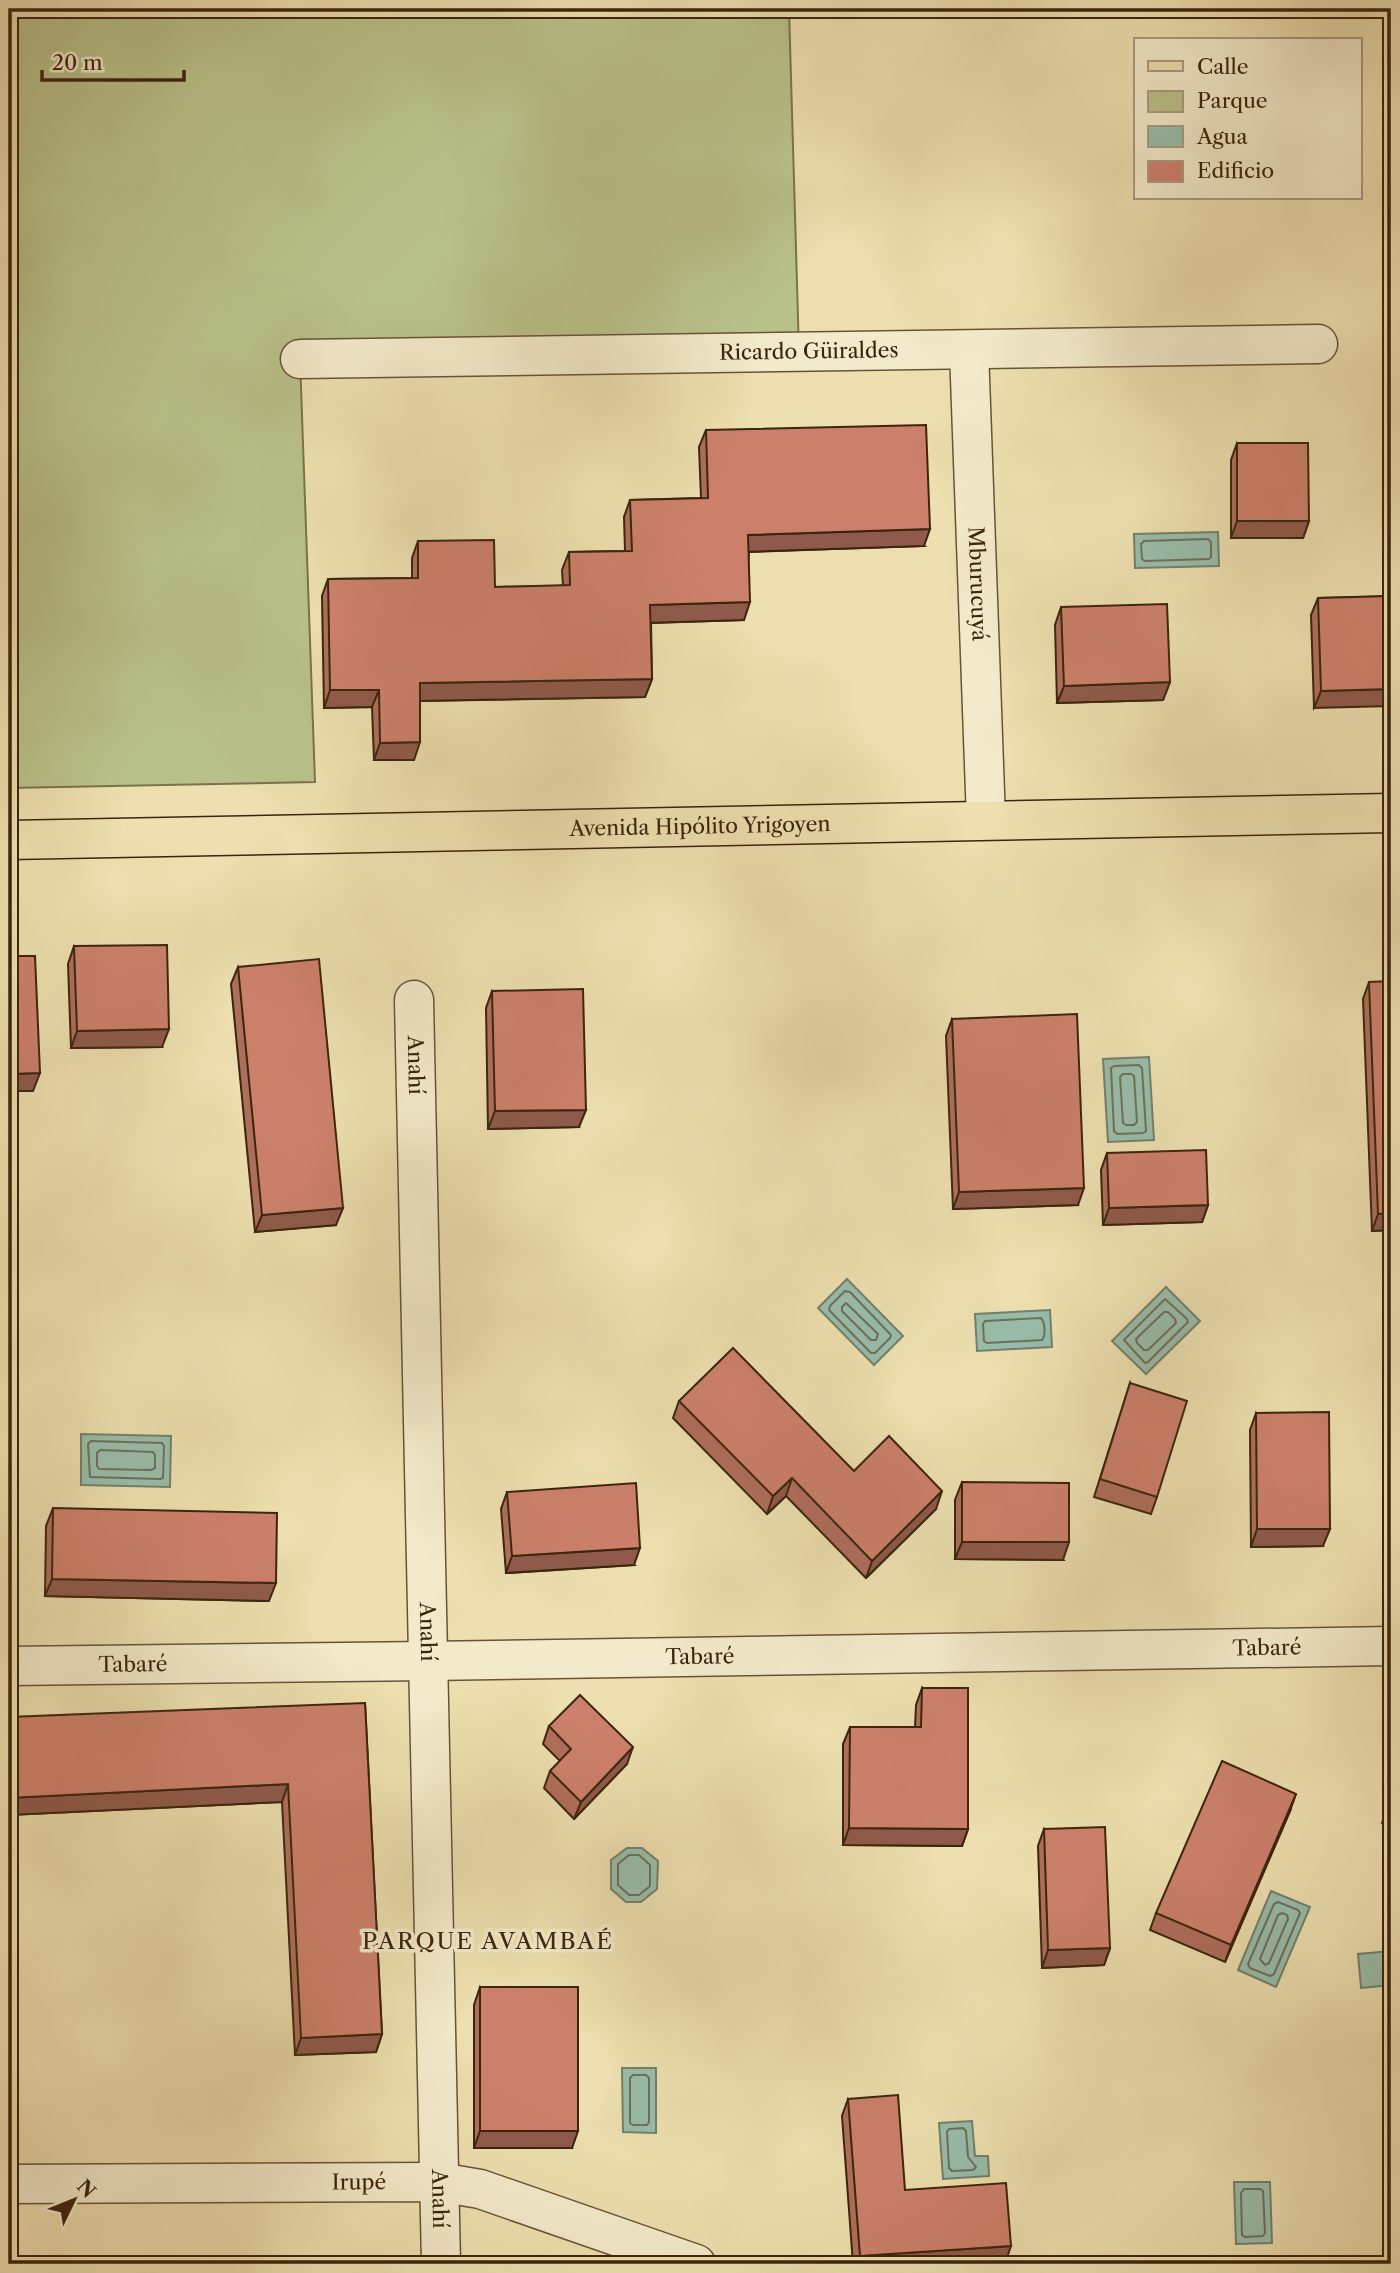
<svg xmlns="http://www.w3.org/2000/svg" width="1400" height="2273" viewBox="0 0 1400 2273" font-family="'Libre Caslon Text',serif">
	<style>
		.green { fill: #b9c18a; stroke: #7a734b; stroke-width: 2 }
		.water { fill: #99bdab; stroke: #74806b; stroke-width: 2 }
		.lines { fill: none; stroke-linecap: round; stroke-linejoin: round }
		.shore { stroke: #6a715c; stroke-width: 2 }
		.minor-casing { stroke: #685435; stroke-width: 41 }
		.major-casing { stroke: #3c250c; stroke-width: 41 }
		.minor { stroke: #f3eacb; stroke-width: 38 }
		.major { stroke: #eddfaf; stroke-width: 38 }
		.wall { fill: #af6e5c; stroke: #3c250c; stroke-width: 2 }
		.shaded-wall { fill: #8f5a4b; stroke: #3c250c; stroke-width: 2 }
		.building { fill: #cc806b; stroke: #3c250c; stroke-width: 2 }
		.labels { text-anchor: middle; stroke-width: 7; stroke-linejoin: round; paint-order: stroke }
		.street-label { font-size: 21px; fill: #3c250c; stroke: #f3eacb }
		.neighbourhood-label { font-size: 23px; letter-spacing: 2px; fill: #3c250c; stroke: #f3eacb }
	</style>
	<rect width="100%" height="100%" fill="#eddfaf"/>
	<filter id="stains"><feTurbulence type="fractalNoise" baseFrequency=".00286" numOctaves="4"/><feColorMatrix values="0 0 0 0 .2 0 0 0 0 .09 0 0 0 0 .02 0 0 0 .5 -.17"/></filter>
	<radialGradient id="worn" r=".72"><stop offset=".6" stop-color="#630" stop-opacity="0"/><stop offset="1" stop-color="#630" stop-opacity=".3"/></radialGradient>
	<polygon class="green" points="9,9 789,9 799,352 300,359 315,782 9,788"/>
	<g class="water">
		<polygon points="1218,532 1219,566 1135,568 1134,534"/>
		<polygon points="1149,1057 1154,1140 1108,1142 1103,1059"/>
		<polygon points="847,1279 903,1336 874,1365 818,1308"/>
		<polygon points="1166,1287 1200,1321 1146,1374 1112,1341"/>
		<polygon points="1050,1310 1052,1347 977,1351 975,1314"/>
		<polygon points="81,1434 171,1436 170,1487 81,1485"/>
		<polygon points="627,1848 642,1848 658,1861 657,1889 641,1902 626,1902 611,1889 611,1860"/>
		<polygon points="1271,1891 1310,1907 1276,1987 1238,1970"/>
		<polygon points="1391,1951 1391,1985 1361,1988 1358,1954"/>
		<polygon points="622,2068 656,2068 656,2133 623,2132"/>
		<polygon points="972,2121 975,2156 988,2156 989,2176 943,2179 939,2123"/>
		<polygon points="1270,2182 1272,2243 1236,2244 1234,2182"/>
	</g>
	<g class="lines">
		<g class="shore">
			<polygon points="1208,539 1211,542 1211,557 1209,559 1145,561 1142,559 1141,544 1144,541"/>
			<polygon points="1139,1065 1142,1068 1146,1131 1143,1133 1117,1134 1114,1131 1111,1068 1114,1066"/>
			<polygon points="1123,1074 1131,1074 1134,1076 1137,1122 1134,1125 1126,1125 1123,1123 1120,1077"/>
			<polygon points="845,1291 850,1292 891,1335 890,1338 875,1353 871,1353 829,1310 830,1306"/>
			<polygon points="1165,1299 1187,1319 1188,1322 1148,1362 1145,1363 1124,1340"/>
			<polygon points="846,1303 878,1334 876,1340 871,1340 842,1311 842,1307"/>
			<polygon points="1164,1312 1168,1312 1175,1319 1176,1323 1148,1350 1144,1350 1137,1343 1136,1339"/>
			<path d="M1041 1318C1045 1322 1046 1336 1042 1340L987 1343 984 1341 983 1324 985 1321Z"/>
			<polygon points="91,1441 162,1443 164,1446 163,1478 160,1479 90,1477 88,1444"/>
			<polygon points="100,1450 153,1452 155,1455 155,1468 151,1470 99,1469 97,1466 97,1453"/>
			<polygon points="629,1855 639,1855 650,1865 650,1886 639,1895 629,1895 618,1885 618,1864"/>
			<polygon points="1278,1902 1298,1910 1300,1913 1274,1974 1270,1976 1250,1968 1248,1964 1274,1904"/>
			<polygon points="1282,1913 1287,1915 1288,1919 1269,1963 1265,1965 1260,1959 1278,1915"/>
			<polygon points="633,2075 646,2075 649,2078 649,2122 647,2125 633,2125 630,2123 630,2078"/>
			<polygon points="963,2128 966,2131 968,2157 976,2167 973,2170 952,2171 949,2168 947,2132 949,2129"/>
			<polygon points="1244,2189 1260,2189 1263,2191 1265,2233 1263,2236 1245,2237 1242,2235 1241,2193"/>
		</g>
		<defs>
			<g id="minor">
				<path id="s1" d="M969 350 986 820"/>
				<path id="s2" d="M300 359 1318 344"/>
				<path id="s3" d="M414 1000 441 2264"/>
				<path id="s4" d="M9 1666 429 1661 1391 1646"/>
				<path id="s5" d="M9 2184 439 2182 480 2189 696 2264"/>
			</g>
			<g id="major">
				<path id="s6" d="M9 840 1391 813"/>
			</g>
		</defs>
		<use href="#minor" class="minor-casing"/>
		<use href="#major" class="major-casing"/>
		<use href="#minor" class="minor"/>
		<use href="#major" class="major"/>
	</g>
	<g class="wall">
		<polygon points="706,430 924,546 749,552 744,620 651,623 652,679 645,697 420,701 414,760 374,760 372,707 324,708 322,596 328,579 412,578 412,558 418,541 495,587 563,586 562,570 569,552 625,551 624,517 630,500 701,498 699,447"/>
		<polygon points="1237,443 1309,521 1303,538 1231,538 1231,460"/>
		<polygon points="1391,596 1314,708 1311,615 1318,598"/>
		<polygon points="1061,607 1170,682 1163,700 1057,703 1055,625"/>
		<polygon points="74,946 162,1047 71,1048 68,964"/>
		<polygon points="238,967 336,1225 255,1232 231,984"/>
		<polygon points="1369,982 1391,1230 1372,1231 1363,999"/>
		<polygon points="492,991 579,1127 488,1129 486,1008"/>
		<polygon points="952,1019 1078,1205 953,1209 946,1036"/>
		<polygon points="1107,1153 1208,1205 1202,1222 1103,1225 1101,1170"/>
		<polygon points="1130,1383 1157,1497 1151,1514 1094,1497"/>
		<polygon points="679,1401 854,1471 936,1509 866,1578 786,1496 767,1514 673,1418"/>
		<polygon points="1256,1413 1323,1546 1251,1547 1250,1430"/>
		<polygon points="962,1482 1063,1560 955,1559 955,1500"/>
		<polygon points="507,1492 634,1565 506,1573 501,1509"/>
		<polygon points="53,1508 269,1601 45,1596 46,1526"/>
		<polygon points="922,1688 968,1829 962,1846 843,1845 843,1744 850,1727 915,1727 916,1705"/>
		<polygon points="365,1703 382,2034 376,2052 295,2055 282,1802 9,1815"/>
		<polygon points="549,1726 627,1764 574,1819 544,1788 550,1771 560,1761 543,1744"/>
		<polygon points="1391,1802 1391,1833 1382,1823 1388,1805"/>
		<polygon points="1290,1811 1225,1962 1150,1930 1156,1913"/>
		<polygon points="1044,1829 1110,1948 1104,1965 1042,1968 1038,1846"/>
		<polygon points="480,1987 572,2148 474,2148 474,2005"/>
		<polygon points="848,2099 905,2190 1005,2263 987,2264 853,2264 842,2116"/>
		<polygon points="1391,2206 1391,2264 1389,2264 1388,2216"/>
	</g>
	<g class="shaded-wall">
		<polygon points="1237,521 1309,521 1303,538 1231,538"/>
		<polygon points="930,529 924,546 742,552 748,535"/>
		<polygon points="750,602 744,620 644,623 650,605"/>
		<polygon points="652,679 645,697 414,701 420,683"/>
		<polygon points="1170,682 1163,700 1057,703 1064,686"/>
		<polygon points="1391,689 1391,706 1314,708 1321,691"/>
		<polygon points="330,690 379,690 372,707 324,708"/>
		<polygon points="420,742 414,760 374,760 380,743"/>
		<polygon points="169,1029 162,1047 71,1048 77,1031"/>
		<polygon points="40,1073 33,1091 9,1091 9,1074"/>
		<polygon points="586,1110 579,1127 488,1129 495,1111"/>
		<polygon points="1084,1188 1078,1205 953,1209 959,1192"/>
		<polygon points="1208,1205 1202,1222 1103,1225 1109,1208"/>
		<polygon points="343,1208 336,1225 255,1232 262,1215"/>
		<polygon points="1391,1213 1391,1230 1372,1231 1378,1214"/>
		<polygon points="792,1478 786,1496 767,1514 773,1496"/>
		<polygon points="942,1491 936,1509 866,1578 872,1561"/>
		<polygon points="1257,1529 1330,1529 1323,1546 1251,1547"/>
		<polygon points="962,1542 1069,1542 1063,1560 955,1559"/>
		<polygon points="640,1548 634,1565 506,1573 512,1556"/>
		<polygon points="52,1579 276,1583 269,1601 45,1596"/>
		<polygon points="633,1747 627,1764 574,1819 581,1802"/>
		<polygon points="288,1784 282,1802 9,1815 9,1798"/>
		<polygon points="1296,1794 1290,1811 1225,1962 1231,1945"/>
		<polygon points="849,1828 968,1829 962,1846 843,1845"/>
		<polygon points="1110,1948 1104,1965 1042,1968 1048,1950"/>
		<polygon points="382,2034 376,2052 295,2055 301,2038"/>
		<polygon points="480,2131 578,2131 572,2148 474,2148"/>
		<polygon points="1011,2246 1005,2263 987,2264 857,2264 860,2256"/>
	</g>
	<g class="building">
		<polygon points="926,425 930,529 748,535 750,602 650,605 652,679 420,683 420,742 380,743 379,690 330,690 328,579 418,578 418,541 494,540 495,587 570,585 569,552 632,551 630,500 708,498 706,430"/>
		<polygon points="1237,443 1308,443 1309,521 1237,521"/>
		<polygon points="1391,596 1391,689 1321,691 1318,598"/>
		<polygon points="1167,604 1170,682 1064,686 1061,607"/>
		<polygon points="167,945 169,1029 77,1031 74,946"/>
		<polygon points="9,956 35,956 40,1073 9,1074"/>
		<polygon points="319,959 343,1208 262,1215 238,967"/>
		<polygon points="1391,981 1391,1213 1378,1214 1369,982"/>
		<polygon points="583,989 586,1110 495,1111 492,991"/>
		<polygon points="1077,1014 1084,1188 959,1192 952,1019"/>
		<polygon points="1206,1150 1208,1205 1109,1208 1107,1153"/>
		<polygon points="733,1348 854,1471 889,1436 942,1491 872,1561 792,1478 773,1496 679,1401"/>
		<polygon points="1130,1383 1187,1401 1157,1497 1100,1479"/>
		<polygon points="1329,1412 1330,1529 1257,1529 1256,1413"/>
		<polygon points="962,1482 1069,1483 1069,1542 962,1542"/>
		<polygon points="636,1483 640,1548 512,1556 507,1492"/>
		<polygon points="53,1508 277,1513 276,1583 52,1579"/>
		<polygon points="922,1688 968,1688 968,1829 849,1828 850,1727 921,1727"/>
		<polygon points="580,1695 633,1747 581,1802 550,1771 571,1749 549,1726"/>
		<polygon points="365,1703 382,2034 301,2038 288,1784 9,1798 9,1717"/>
		<polygon points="1222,1761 1296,1794 1231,1945 1156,1913"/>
		<polygon points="1105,1827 1110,1948 1048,1950 1044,1829"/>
		<rect x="480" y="1987" width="98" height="144"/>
		<polygon points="898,2095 905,2190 1006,2183 1011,2246 860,2256 848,2099"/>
		<polygon points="1333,2261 1334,2264 1217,2264"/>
	</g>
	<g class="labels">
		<g class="street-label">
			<text dy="7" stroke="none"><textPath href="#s2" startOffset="509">Ricardo Güiraldes</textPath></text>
			<text dy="7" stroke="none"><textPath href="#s1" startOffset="234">Mburucuyá</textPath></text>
			<text dy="7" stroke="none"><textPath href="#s6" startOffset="691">Avenida Hipólito Yrigoyen</textPath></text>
			<text dy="7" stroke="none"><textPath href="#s3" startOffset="65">Anahí</textPath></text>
			<text dy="7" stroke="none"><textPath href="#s3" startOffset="632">Anahí</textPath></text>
			<text dy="7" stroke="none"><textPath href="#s4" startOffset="1258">Tabaré</textPath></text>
			<text dy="7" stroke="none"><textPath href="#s4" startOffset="691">Tabaré</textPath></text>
			<text dy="7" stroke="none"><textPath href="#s4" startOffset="124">Tabaré</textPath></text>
			<text dy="7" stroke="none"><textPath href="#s5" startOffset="350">Irupé</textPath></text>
			<text dy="7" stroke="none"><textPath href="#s3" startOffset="1199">Anahí</textPath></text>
		</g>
		<g class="neighbourhood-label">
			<text x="488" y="1949">PARQUE AVAMBAÉ</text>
		</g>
	</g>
	<rect width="1400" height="2273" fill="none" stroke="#eddfaf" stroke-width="35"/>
	<rect x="10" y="10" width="1379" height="2252" fill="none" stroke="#3c250c" stroke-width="3.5"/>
	<rect x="18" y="18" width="1365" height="2238" fill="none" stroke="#3c250c" stroke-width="2"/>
	<rect x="1134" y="38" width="228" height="161" fill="#f3eacb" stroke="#aa9b7f" stroke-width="2"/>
	<rect x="1148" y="61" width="35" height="10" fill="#eddfaf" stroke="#aa9b7f" stroke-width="2"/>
	<text x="1197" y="74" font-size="21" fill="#3c250c">Calle</text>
	<rect x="1148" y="91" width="35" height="21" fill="#b9c18a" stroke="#aa9b7f" stroke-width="2"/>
	<text x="1197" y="108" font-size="21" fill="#3c250c">Parque</text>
	<rect x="1148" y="126" width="35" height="21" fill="#99bdab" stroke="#aa9b7f" stroke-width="2"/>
	<text x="1197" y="144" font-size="21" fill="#3c250c">Agua</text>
	<rect x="1148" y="161" width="35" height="21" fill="#cc806b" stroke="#aa9b7f" stroke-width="2"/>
	<text x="1197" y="178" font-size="21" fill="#3c250c">Edificio</text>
	<g transform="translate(74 2200) rotate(47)" stroke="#f3eacb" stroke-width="5" paint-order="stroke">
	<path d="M0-5L12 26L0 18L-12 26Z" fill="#3c250c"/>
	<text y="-10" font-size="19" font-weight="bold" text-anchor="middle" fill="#3c250c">N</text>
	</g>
	<path d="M42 70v10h142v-10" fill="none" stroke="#3c250c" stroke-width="3.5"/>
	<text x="52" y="70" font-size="21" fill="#3c250c" stroke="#f3eacb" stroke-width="5" paint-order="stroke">20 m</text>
	<rect width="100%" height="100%" filter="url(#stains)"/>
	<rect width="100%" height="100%" fill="url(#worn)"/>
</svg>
